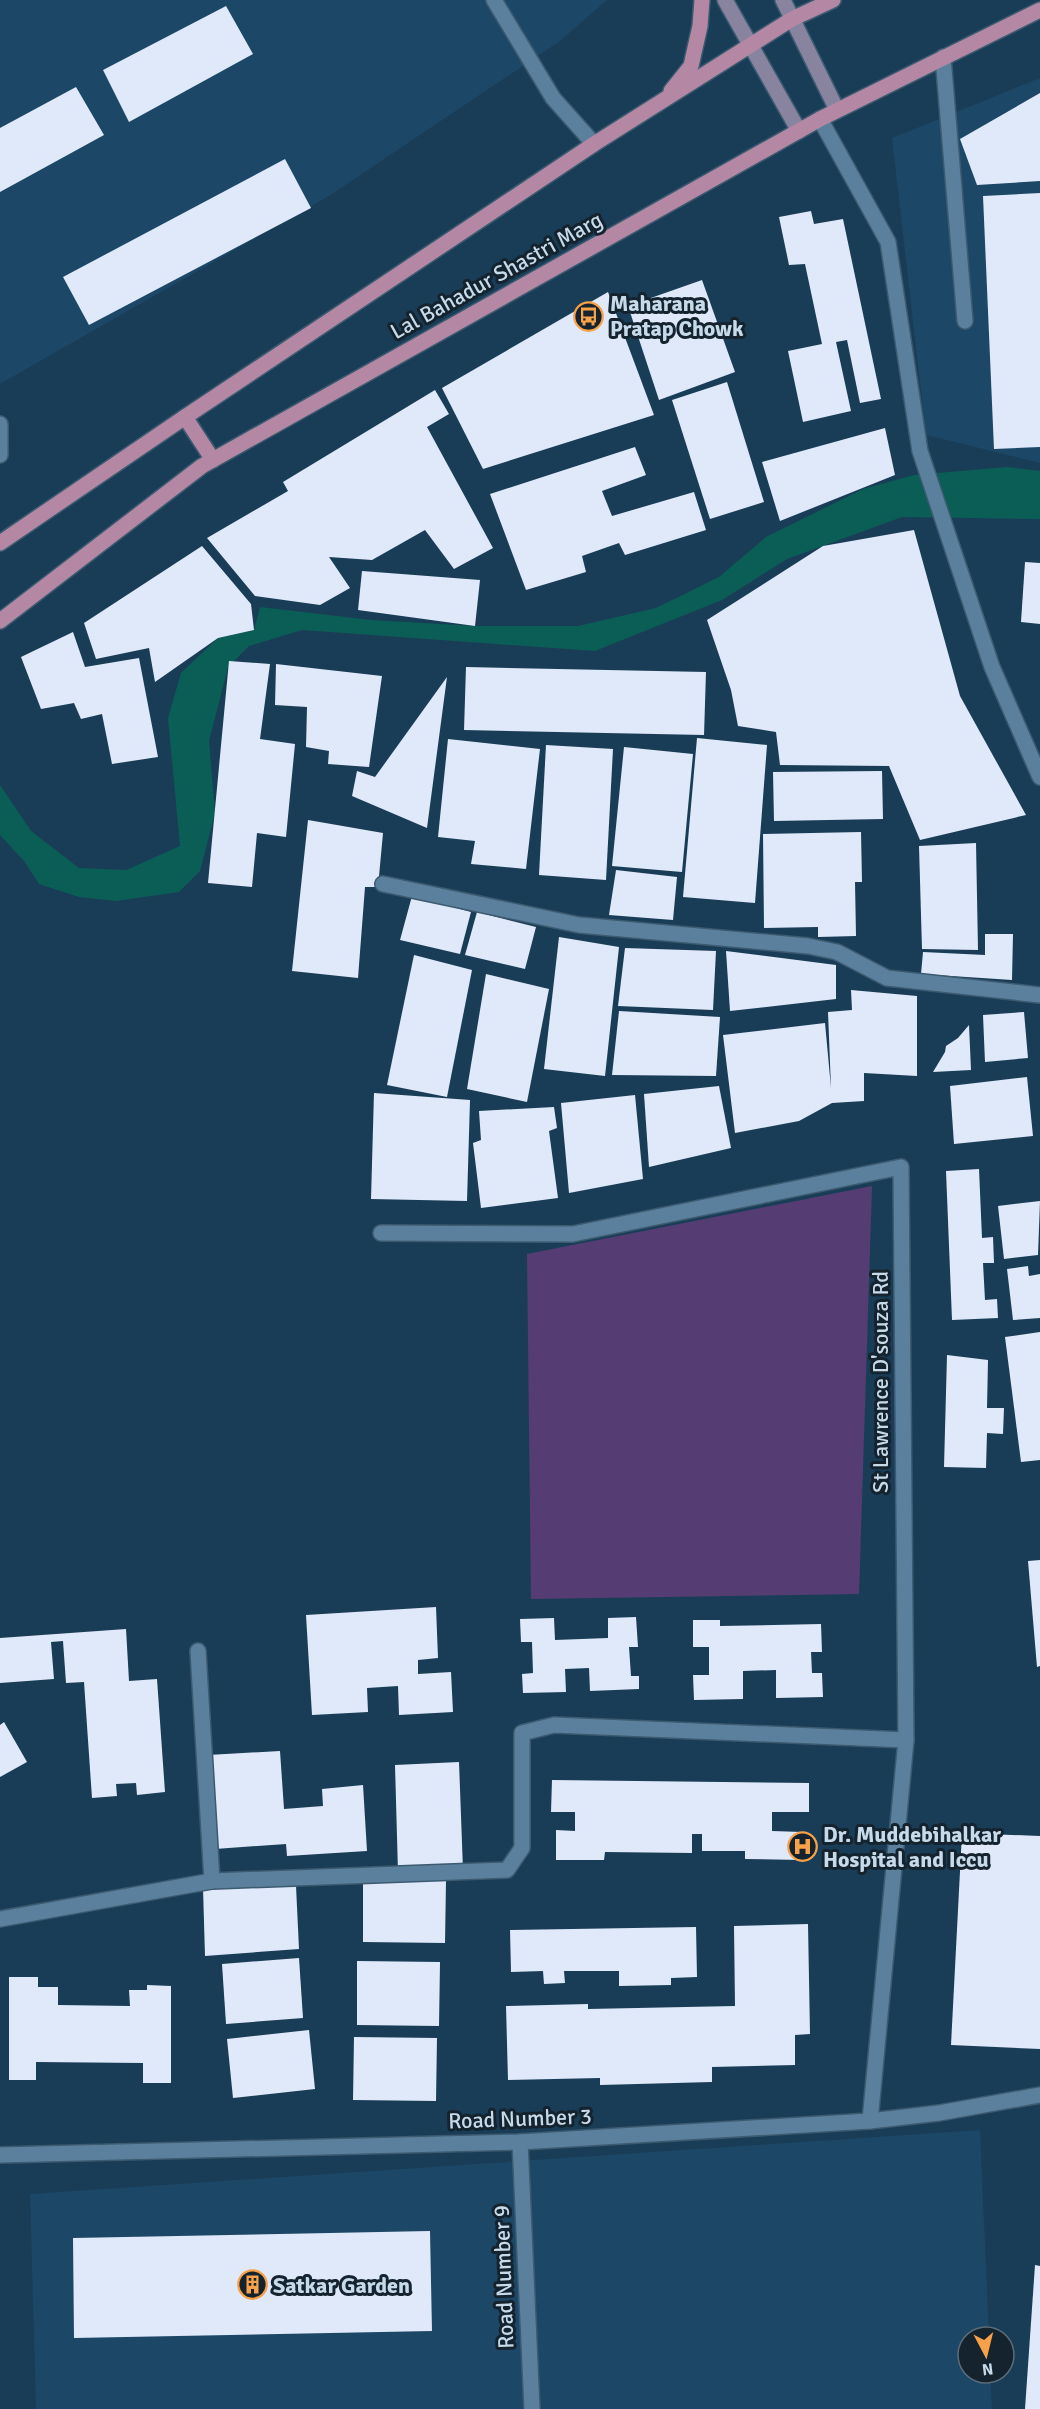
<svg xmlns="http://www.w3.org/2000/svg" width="1040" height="2409" viewBox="0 0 1040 2409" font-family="Signika,sans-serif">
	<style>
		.built { fill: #1c4766 }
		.green { fill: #553d74 }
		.water { fill: #0a5e55 }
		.building { fill: #e0e9f9 }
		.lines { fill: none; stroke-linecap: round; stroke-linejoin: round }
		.lane-casing { stroke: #3c5a70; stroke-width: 18 }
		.street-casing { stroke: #3c5a70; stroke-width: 18 }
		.secondary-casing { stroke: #3c5a70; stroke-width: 18 }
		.primary-casing { stroke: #3c5a70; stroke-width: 18 }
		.lane { stroke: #5b809d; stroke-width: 15 }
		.street { stroke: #5b809d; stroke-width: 15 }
		.secondary { stroke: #8884a0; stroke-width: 15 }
		.primary { stroke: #b488a4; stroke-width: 15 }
		.labels { text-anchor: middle; stroke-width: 6; stroke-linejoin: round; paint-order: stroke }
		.street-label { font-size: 22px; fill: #c7daea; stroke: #14232e }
		.poi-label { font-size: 22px; font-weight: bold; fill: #c7daea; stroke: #14232e; text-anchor: start }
	</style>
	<rect width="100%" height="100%" fill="#1a3d57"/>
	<g class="built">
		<polygon points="0,0 607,0 560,41 329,196 0,384"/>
		<polygon points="1040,78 1040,463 926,435 892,138"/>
		<polygon points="980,2130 989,2337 968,2337 968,2373 990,2373 992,2409 36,2409 30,2194"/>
	</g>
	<polygon class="green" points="872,1186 859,1594 531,1599 527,1254"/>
	<polygon class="water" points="1007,467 1040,471 1040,519 902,517 787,559 722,600 595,651 302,630 249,646 228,667 209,741 215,813 200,871 179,892 116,901 79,897 39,884 24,861 0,835 0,785 31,831 79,868 126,870 180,846 168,718 181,673 218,638 254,630 260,607 371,620 475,626 578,626 656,608 719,577 766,537 863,489 914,475"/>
	<g class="building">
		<polygon points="226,6 253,54 129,122 103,70"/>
		<polygon points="76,87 104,135 0,192 0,128"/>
		<polygon points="1040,93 1040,181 977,185 960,139"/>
		<polygon points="285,159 311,208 89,325 63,277"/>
		<polygon points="1040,193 1040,447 994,449 983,196"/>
		<polygon points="811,211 814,224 843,219 881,399 860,403 847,340 836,342 851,411 803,422 788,351 822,344 805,264 789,265 779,217"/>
		<polygon points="702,280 735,372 659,400 628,306"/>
		<polygon points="608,292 654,415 483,469 442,388"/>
		<polygon points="727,382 764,502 710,519 672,400"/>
		<polygon points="435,390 449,414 427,427 493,548 454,569 425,530 372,560 329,557 350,588 320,605 255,596 207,538 288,491 283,482"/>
		<polygon points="885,428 895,475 780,521 762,462"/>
		<polygon points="635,447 646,475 602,491 612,516 694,492 706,530 625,555 619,543 582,556 586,572 526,590 490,494"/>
		<polygon points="914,530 960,696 1026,815 920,840 889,766 780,765 776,732 738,726 731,690 707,620 823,546"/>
		<polygon points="202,546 251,604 254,630 218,638 155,682 149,648 96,659 84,623"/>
		<polygon points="1025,562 1040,563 1040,624 1021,622"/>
		<polygon points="362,571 480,580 475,626 358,610"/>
		<polygon points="73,632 85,667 139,658 158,757 112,764 102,714 81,719 74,703 41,709 21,657"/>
		<polygon points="229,661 270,664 260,739 295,744 286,837 257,833 252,887 208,883"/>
		<polygon points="276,664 382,676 369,767 328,764 329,751 306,747 307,707 275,705"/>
		<polygon points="466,667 706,672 704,735 464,730"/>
		<polygon points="447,677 427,828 352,796 357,771 375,777"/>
		<polygon points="697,738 767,745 755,903 683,897"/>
		<polygon points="448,739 540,749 526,869 471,864 475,841 438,837"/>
		<polygon points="546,745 613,749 606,880 539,875"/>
		<polygon points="624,747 693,754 682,872 612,866"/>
		<polygon points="882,771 883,819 774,821 773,772"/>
		<polygon points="308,820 383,833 378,887 365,887 358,978 292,971"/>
		<polygon points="861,832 862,882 855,882 856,936 818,937 818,927 764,928 763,834"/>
		<polygon points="976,843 978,950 922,949 919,846"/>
		<polygon points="616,870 677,877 673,920 609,915"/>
		<polygon points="412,896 471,912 460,954 400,940"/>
		<polygon points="477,912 536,927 525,969 465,955"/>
		<polygon points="985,934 1013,934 1012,980 921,974 923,952 985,955"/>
		<polygon points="559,937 619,947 605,1076 544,1069"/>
		<polygon points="625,948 716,951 713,1010 618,1006"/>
		<polygon points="726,951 836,965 836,999 730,1011"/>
		<polygon points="414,955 472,970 447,1097 387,1085"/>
		<polygon points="486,974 549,989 527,1102 467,1089"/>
		<polygon points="851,990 917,996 917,1076 864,1073 864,1101 832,1103 799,1121 735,1133 723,1035 825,1023 831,1088 828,1012 852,1010"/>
		<polygon points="619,1011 720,1017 716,1076 612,1075"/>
		<polygon points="1024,1012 1028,1058 985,1062 983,1015"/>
		<polygon points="969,1025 971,1070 933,1072 945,1052 946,1046 958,1038"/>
		<polygon points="1027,1077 1033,1136 954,1144 950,1086"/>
		<polygon points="719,1086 731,1148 649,1167 644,1094"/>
		<polygon points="374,1093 470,1100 467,1201 371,1199"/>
		<polygon points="635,1095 643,1179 569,1193 561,1103"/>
		<polygon points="554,1107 557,1128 549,1131 558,1198 481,1208 473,1143 481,1140 479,1111"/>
		<polygon points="979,1169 982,1238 993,1237 994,1263 983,1263 985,1300 997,1299 998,1318 952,1320 946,1171"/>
		<polygon points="1040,1201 1038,1255 1004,1259 998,1206"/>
		<polygon points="1028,1266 1029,1276 1040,1274 1040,1318 1013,1320 1007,1269"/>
		<polygon points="1040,1332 1040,1460 1021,1462 1005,1337"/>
		<polygon points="947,1355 988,1360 987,1408 1004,1408 1003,1434 987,1433 986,1468 944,1467"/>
		<polygon points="1040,1560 1040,1666 1037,1667 1028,1561"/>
		<polygon points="436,1607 438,1658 418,1660 418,1674 451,1672 453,1712 399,1715 398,1686 367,1688 368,1712 312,1715 306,1615"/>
		<polygon points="636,1617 638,1647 629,1647 631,1676 639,1676 639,1689 590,1691 589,1668 565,1669 566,1692 523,1693 522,1674 533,1673 532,1642 521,1642 520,1619 554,1618 555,1640 608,1638 608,1618"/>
		<polygon points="693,1620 720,1620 720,1626 821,1624 822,1652 811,1652 812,1673 822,1673 823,1697 776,1698 776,1670 743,1671 743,1699 694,1700 693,1675 709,1675 709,1647 693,1647"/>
		<polygon points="126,1629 129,1681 157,1679 165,1792 137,1795 136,1783 116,1784 117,1796 92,1798 84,1682 66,1683 63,1641 51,1642 54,1679 0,1683 0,1638"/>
		<polygon points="4,1722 27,1762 0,1777 0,1725"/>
		<polygon points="280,1751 284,1809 323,1806 322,1789 363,1785 367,1851 287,1856 286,1844 215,1849 208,1755"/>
		<polygon points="459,1762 463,1870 398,1872 395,1765"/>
		<polygon points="552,1780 809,1783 809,1812 772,1812 772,1831 802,1832 802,1860 745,1859 745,1851 702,1851 702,1834 692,1834 692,1853 605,1852 604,1860 556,1860 556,1830 575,1831 575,1812 551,1812"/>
		<polygon points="962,1833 1040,1836 1040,2049 951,2045"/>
		<polygon points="363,1880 446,1881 445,1943 363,1942"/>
		<polygon points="296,1886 299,1949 205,1956 203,1888"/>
		<polygon points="808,1924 810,2034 795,2035 795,2065 712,2067 712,2082 600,2085 600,2078 508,2080 506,2006 588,2004 588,2009 735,2006 734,1926"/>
		<polygon points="696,1927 697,1977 671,1978 671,1985 619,1986 619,1971 564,1971 565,1983 544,1984 543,1971 511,1972 510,1930"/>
		<polygon points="299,1958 303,2018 226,2024 222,1964"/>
		<polygon points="357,1961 440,1962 439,2026 357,2025"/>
		<polygon points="9,1977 38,1977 38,1987 58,1987 58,2005 130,2006 129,1990 147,1990 147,1985 171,1986 171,2083 143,2083 143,2063 36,2062 36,2080 9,2080"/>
		<polygon points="309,2030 315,2089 233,2098 227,2039"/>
		<polygon points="354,2037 437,2038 436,2101 353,2100"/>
		<polygon points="430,2231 432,2331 74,2338 73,2238"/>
		<polygon points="1035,2265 1040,2266 1040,2409 1025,2409"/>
	</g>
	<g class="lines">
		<defs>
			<g id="lane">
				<polyline points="494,0 553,98 594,144"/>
				<polyline points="943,57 965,321"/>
				<polyline points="0,424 0,455"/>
			</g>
			<g id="street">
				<polyline points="820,119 888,242 920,451 992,667 1040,777"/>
				<polyline points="383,884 579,925 808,946 837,952 887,978 1040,995"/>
				<polyline points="381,1233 573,1234 901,1167 906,1740 870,2121"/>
				<polyline points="198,1651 212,1881 507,1870 522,1848 522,1733 554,1725 906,1740"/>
				<polyline points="0,1919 212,1881"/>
				<polyline points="520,2142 532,2409"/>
				<polyline points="0,2155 520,2142 870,2121 939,2113 1040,2095"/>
			</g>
			<g id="secondary">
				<polyline points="725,0 799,131"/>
				<polyline points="783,0 837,110"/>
			</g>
			<g id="primary">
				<polyline points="671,91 691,66 700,26 702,0"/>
				<polyline points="185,417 213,460"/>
				<polyline points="0,543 185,417 594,144 792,19 833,0"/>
				<polyline points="0,621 202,466 820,119 1040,10"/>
			</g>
		</defs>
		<use href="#lane" class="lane-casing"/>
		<use href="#street" class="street-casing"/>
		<use href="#secondary" class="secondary-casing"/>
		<use href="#primary" class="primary-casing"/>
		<use href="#lane" class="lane"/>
		<use href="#street" class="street"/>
		<use href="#secondary" class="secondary"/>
		<use href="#primary" class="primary"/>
	</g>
	<defs>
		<symbol id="bus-ring" viewBox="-11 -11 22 22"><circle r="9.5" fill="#14232e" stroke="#f7a149" stroke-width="1.5"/><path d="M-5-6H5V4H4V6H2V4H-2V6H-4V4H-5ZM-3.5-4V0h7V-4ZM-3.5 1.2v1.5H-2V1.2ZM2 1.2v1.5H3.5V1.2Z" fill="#f7a149"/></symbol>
		<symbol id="hospital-ring" viewBox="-11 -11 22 22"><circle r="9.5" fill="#14232e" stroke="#f7a149" stroke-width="1.5"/><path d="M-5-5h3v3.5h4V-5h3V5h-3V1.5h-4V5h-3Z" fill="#f7a149"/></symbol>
		<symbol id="building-ring" viewBox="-11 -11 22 22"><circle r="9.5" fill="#14232e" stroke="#f7a149" stroke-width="1.5"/><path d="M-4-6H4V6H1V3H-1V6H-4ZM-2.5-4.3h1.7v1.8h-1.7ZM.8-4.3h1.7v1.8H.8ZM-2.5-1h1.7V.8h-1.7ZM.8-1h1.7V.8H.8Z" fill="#f7a149"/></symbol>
	</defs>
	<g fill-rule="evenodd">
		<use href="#bus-ring" x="572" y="300" width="33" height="33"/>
		<use href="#hospital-ring" x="786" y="1830" width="33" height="33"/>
		<use href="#building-ring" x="236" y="2268" width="33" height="33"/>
	</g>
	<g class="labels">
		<g class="street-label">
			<text transform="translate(496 275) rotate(-29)" y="8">Lal Bahadur Shastri Marg</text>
			<text transform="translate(880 1382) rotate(-90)" y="8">St Lawrence D'souza Rd</text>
			<text transform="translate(520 2118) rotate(-2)" y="8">Road Number 3</text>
			<text transform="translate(503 2277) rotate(-92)" y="8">Road Number 9</text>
		</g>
		<g class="poi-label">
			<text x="610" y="311">Maharana<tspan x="610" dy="25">Pratap Chowk</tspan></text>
			<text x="823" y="1842">Dr. Muddebihalkar<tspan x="823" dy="25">Hospital and Iccu</tspan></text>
			<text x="273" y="2293">Satkar Garden</text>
		</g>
	</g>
	<g transform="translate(986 2355) rotate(173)"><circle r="28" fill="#14232e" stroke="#5c6c79" stroke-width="1.5"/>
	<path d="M0-4.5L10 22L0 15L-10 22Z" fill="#f7a149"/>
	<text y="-9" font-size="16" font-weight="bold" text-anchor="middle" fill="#c7daea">N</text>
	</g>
</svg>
